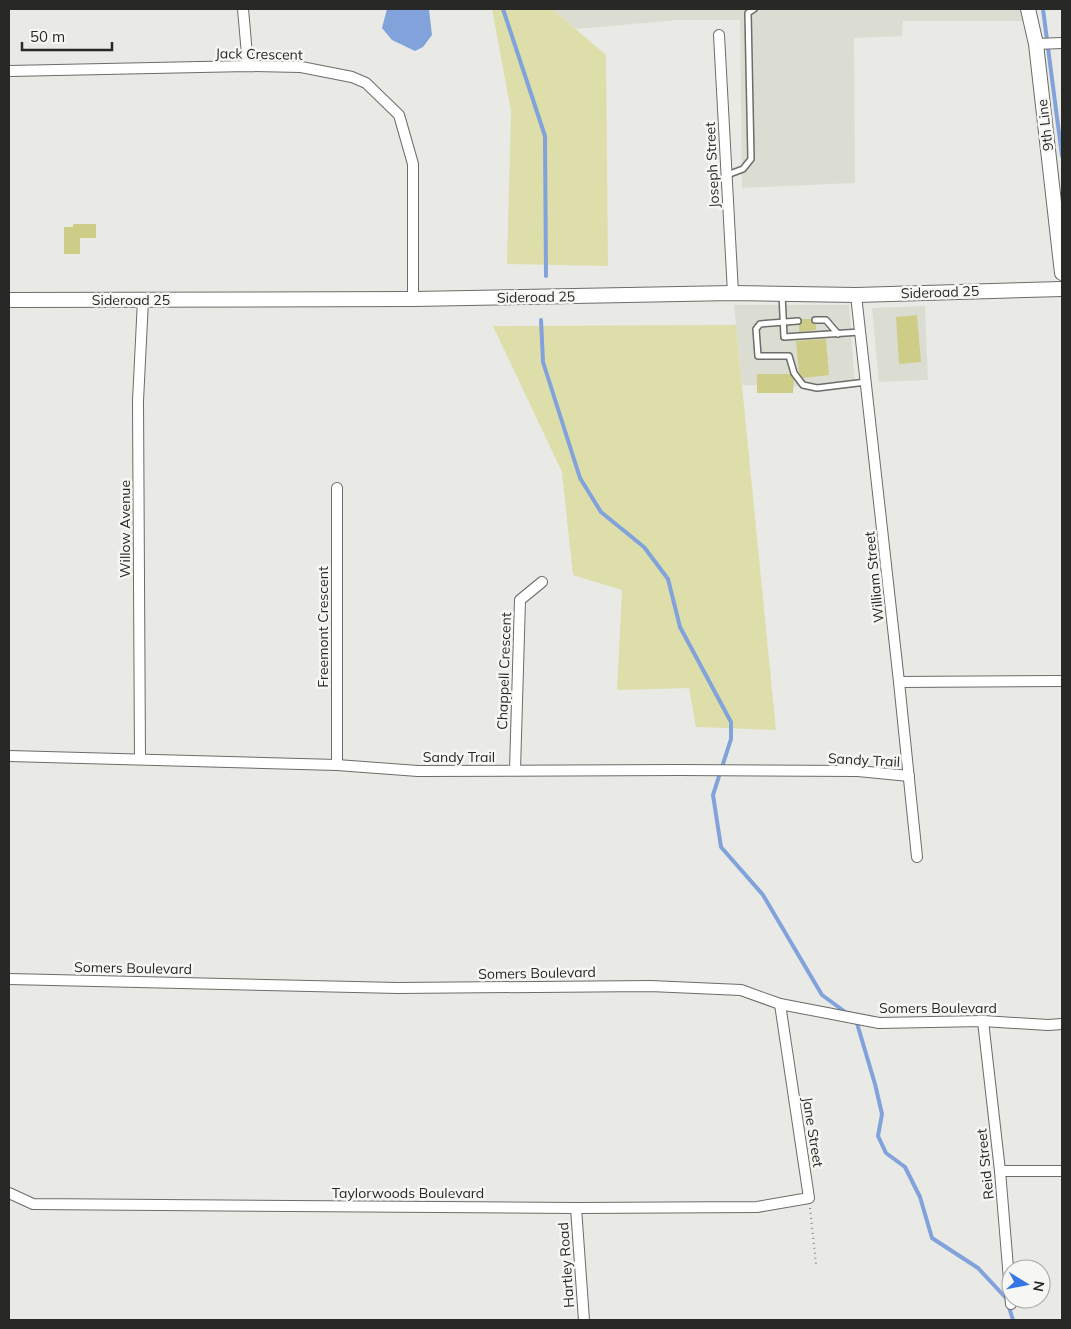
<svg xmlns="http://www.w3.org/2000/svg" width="1071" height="1329" viewBox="0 0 1071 1329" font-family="Mulish,sans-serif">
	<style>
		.built { fill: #dcddd2 }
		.green { fill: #dedeab }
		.water { fill: #81a2da }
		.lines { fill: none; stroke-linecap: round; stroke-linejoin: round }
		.stream { stroke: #81a2da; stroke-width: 4 }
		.building { fill: #cdcd88 }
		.lane-casing { stroke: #6c6c69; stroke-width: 8 }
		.street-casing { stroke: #6c6c69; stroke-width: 12 }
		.secondary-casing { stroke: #6c6c69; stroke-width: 16 }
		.path { stroke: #878784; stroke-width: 2; stroke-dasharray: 1 4; stroke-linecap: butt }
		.lane { stroke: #fff; stroke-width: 5 }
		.street { stroke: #fff; stroke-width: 10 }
		.secondary { stroke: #fff; stroke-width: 14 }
		.labels { text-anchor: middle; stroke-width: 5; stroke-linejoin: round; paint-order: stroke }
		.street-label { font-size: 14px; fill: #282827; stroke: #f6f6f2 }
	</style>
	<rect width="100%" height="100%" fill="#e9e9e5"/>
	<g class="built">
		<polygon points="552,9 1022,9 1023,21 903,21 902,36 854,38 855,183 742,188 740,20 678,20 576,29"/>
		<polygon points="734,305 849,305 855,388 742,385"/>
		<polygon points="925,306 928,380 879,382 872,308"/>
	</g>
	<g class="green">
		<polygon points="492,9 552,9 606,55 608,266 507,264 511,111"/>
		<polygon points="736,325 776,730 696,727 689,688 617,690 622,590 573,575 562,472 493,326"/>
	</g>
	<polygon class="water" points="387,9 429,9 432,35 423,47 415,51 392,40 382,28"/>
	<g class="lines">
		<g class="stream">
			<polyline points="503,9 545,136 546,276"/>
			<polyline points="1043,9 1062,156"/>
			<polyline points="541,320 543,362 580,478 601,512 644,547 668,579 680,627 731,722 731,739 713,795 721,847 763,895 822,995 848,1014"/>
			<polyline points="856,1020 875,1084 882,1114 878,1136 886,1153 905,1167 920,1197 932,1238 978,1268 1006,1298 1013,1320"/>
		</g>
	</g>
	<g class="building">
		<polygon points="73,224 96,224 96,238 80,238 80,254 64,254 64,227 73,227"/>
		<polygon points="917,315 921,362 899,364 896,317"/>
		<polygon points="802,319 811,319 812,323 816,324 816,330 799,332 799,325 802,323"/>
		<polygon points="826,339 829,375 803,378 799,372 796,341"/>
		<polygon points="757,374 790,374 794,380 793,393 757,393"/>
	</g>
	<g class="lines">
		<defs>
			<g id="lane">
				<polyline points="727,175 743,169 751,159 748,13 754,9"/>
				<polyline points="782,294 784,337 860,332"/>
				<polyline points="815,320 826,320 838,334"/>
				<polyline points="798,321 760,324 756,329 758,356 789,356 794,373 803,385 817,388 866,382"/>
			</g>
			<g id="street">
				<polyline points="243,9 248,66"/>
				<polyline points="719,35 733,293"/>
				<polyline points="1036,44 1062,43"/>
				<polyline points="9,71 248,66 301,67 352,77 366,83 399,115 413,164 413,299"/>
				<polyline points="856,295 899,682 917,857"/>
				<polyline points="899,682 1062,681"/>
				<polyline points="9,756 337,765 418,771 679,770 858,771 909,776"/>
				<polyline points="140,759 138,401 143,300"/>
				<polyline points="337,765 337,488"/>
				<polyline points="515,770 520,600 542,582"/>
				<polyline points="9,979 398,988 650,986 741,990 780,1004 879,1023 983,1021 1048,1025 1062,1024"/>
				<polyline points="983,1021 1000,1171 1011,1304"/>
				<polyline points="1000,1171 1062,1171"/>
				<polyline points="9,1193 33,1204 576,1208 757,1207 809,1198 780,1004"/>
				<polyline points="576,1208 584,1320"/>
			</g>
			<g id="secondary">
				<polyline points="1028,9 1036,44 1062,273"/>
				<polyline points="9,300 413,299 733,293 856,295 1062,289"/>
			</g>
		</defs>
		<use href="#lane" class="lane-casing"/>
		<use href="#street" class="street-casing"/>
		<use href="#secondary" class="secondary-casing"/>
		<polyline class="path" points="810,1208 816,1264"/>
		<use href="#lane" class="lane"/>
		<use href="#street" class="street"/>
		<use href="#secondary" class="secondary"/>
	</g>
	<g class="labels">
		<g class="street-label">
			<text transform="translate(259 54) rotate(1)" y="5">Jack Crescent</text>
			<text transform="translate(1045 125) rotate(-97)" y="5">9th Line</text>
			<text transform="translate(712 165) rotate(-93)" y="5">Joseph Street</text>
			<text transform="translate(940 292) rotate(-2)" y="5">Sideroad 25</text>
			<text transform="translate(536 297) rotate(-1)" y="5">Sideroad 25</text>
			<text x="131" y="305">Sideroad 25</text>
			<text transform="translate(125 529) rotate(-90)" y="5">Willow Avenue</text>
			<text transform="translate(874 577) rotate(-96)" y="5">William Street</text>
			<text transform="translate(323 627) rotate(-90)" y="5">Freemont Crescent</text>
			<text transform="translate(504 671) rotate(-88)" y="5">Chappell Crescent</text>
			<text x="459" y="762">Sandy Trail</text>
			<text transform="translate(864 760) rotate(3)" y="5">Sandy Trail</text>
			<text transform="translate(133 968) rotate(1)" y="5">Somers Boulevard</text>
			<text transform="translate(537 973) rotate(-1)" y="5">Somers Boulevard</text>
			<text x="938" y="1013">Somers Boulevard</text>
			<text transform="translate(813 1132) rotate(81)" y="5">Jane Street</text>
			<text transform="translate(985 1164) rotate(-96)" y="5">Reid Street</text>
			<text x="408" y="1198">Taylorwoods Boulevard</text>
			<text transform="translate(566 1265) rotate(-94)" y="5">Hartley Road</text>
		</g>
	</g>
	<rect width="1071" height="1329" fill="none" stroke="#282827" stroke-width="20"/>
	<g transform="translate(1026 1284) rotate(100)"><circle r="24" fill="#f6f6f2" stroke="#a4a4a1"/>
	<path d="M0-4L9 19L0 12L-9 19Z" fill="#3676e4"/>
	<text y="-8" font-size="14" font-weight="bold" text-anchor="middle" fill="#282827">N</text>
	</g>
	<path d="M22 42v8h90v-8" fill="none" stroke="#282827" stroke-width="2.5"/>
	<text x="30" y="42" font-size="15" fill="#282827" stroke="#f6f6f2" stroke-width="4" paint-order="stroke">50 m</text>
</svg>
